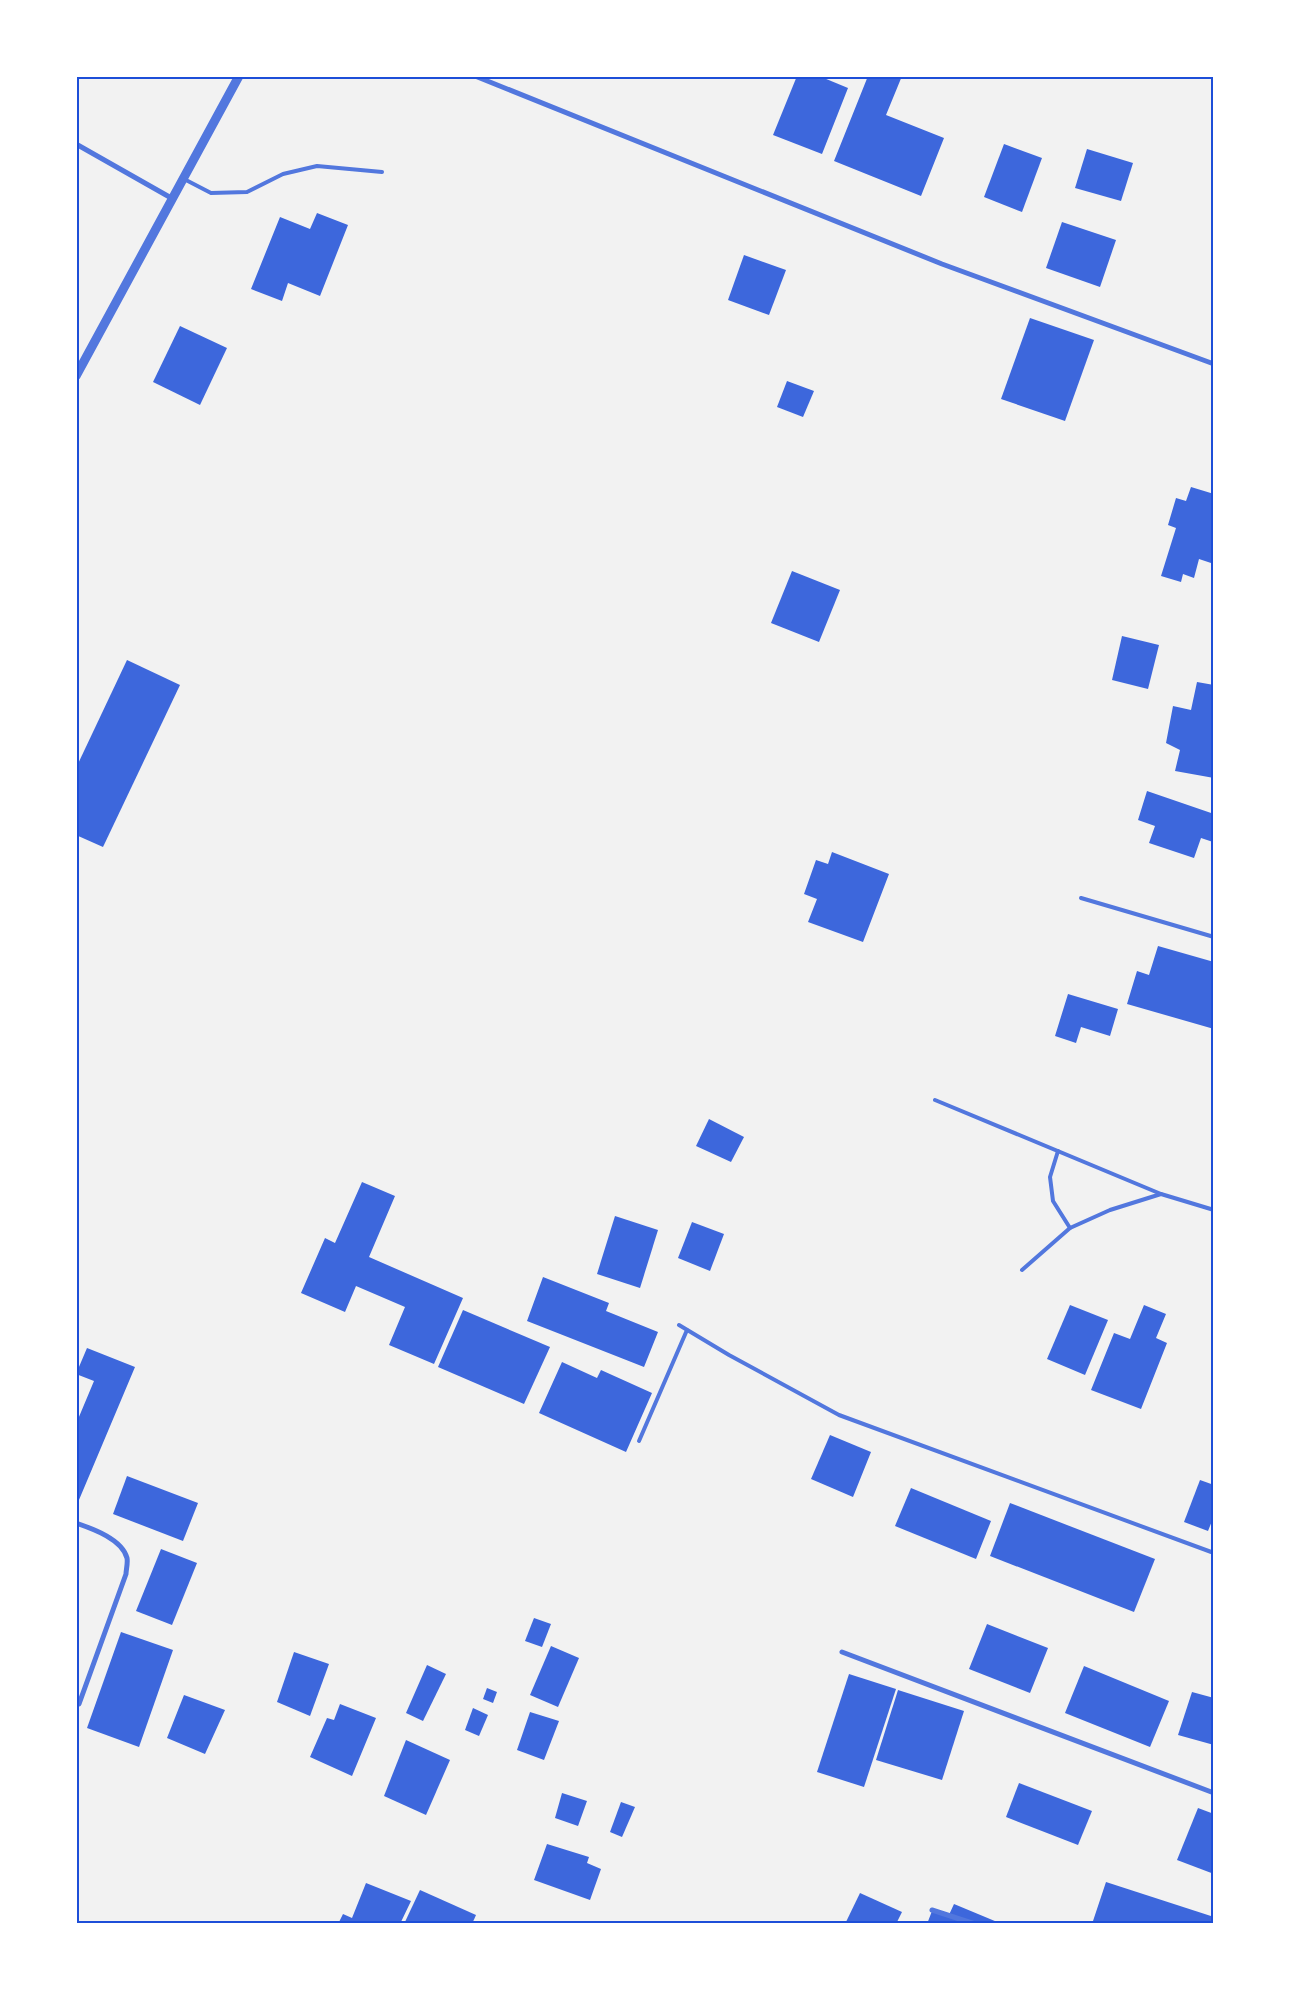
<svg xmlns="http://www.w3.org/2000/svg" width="1290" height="2000" viewBox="0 0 1290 2000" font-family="Raleway,sans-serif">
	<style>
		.building { fill: #3d67dc }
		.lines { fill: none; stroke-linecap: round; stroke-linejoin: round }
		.service { stroke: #5277de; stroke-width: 4 }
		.minor { stroke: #5277de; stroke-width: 5 }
		.tertiary { stroke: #5277de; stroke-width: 9 }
		.neatline { fill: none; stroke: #1d4ed8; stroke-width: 2 }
	</style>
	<rect width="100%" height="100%" fill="#f2f2f2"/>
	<g class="building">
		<polygon points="797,76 819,76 848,88 822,154 773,135"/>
		<polygon points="868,76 902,76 886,115 944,138 921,196 834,161"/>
		<polygon points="1004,144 1042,158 1022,212 984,197"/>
		<polygon points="1087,149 1133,163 1121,201 1075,188"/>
		<polygon points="317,213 348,225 320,296 288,283 282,301 251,289 280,217 310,229"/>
		<polygon points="1062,222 1116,240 1100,287 1046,268"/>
		<polygon points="744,255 786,270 769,315 728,300"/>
		<polygon points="1030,318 1094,340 1065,421 1001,399"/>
		<polygon points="180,326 227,348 200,405 153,382"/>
		<polygon points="787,381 814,391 803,417 777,407"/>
		<polygon points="1191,487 1214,494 1212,505 1214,506 1214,564 1199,559 1194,578 1183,574 1181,582 1161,576 1176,528 1168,525 1176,498 1186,501"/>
		<polygon points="792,571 840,590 819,642 771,623"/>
		<polygon points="1122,636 1159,645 1148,689 1112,680"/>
		<polygon points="127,660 180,685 103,847 76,835 76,768"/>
		<polygon points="1197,682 1214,685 1214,778 1175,771 1180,750 1166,743 1173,706 1191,710"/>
		<polygon points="1147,791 1214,814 1213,842 1201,838 1194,858 1149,843 1155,826 1138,820"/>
		<polygon points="832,852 889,874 863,942 808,922 817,899 804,894 816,860 828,864"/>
		<polygon points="1158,946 1214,962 1214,1029 1127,1004 1137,971 1149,975"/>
		<polygon points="1068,994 1118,1009 1110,1036 1081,1027 1076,1043 1055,1036"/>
		<polygon points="709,1119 744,1137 731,1162 696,1146"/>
		<polygon points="362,1182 395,1196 369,1257 463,1298 434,1364 389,1345 405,1307 356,1286 345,1312 301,1293 325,1238 335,1243"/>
		<polygon points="615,1216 658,1230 640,1288 597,1274"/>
		<polygon points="692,1222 724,1234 710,1271 678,1258"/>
		<polygon points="543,1277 609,1303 606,1311 658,1332 644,1367 527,1321"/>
		<polygon points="1070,1305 1108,1320 1085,1375 1047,1359"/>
		<polygon points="1144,1305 1166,1314 1156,1338 1167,1343 1141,1409 1091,1390 1114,1333 1130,1339"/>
		<polygon points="463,1310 550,1347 524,1404 438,1367"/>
		<polygon points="87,1348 135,1367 76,1507 76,1424 94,1381 76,1374"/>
		<polygon points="562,1362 597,1378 601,1370 652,1393 626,1452 539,1413"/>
		<polygon points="830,1435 871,1452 853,1497 811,1479"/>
		<polygon points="127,1476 198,1503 183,1541 113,1514"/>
		<polygon points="1200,1480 1214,1485 1214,1516 1208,1531 1184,1522"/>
		<polygon points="911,1488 991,1521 976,1559 895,1526"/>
		<polygon points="1010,1503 1155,1559 1134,1612 990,1556"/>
		<polygon points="161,1549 197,1563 172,1625 136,1611"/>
		<polygon points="534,1618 551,1624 542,1647 525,1641"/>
		<polygon points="987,1624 1048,1648 1030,1693 969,1669"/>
		<polygon points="121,1632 173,1650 139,1747 87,1728"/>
		<polygon points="551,1646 579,1658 558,1707 530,1695"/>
		<polygon points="294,1652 329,1664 310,1716 277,1702"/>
		<polygon points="427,1665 446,1674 423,1721 406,1713"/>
		<polygon points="1084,1666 1169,1701 1150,1747 1065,1713"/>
		<polygon points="849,1674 896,1689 864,1787 817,1772"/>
		<polygon points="487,1688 497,1692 493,1703 483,1699"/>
		<polygon points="898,1690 964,1711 942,1780 876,1760"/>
		<polygon points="1192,1692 1214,1698 1214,1745 1178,1735"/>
		<polygon points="184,1695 225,1710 205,1754 167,1738"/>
		<polygon points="340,1704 376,1718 352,1776 310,1757 327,1718 334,1720"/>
		<polygon points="473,1708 488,1715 479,1736 465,1730"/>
		<polygon points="530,1712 559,1721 544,1760 517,1750"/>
		<polygon points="406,1740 450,1760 426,1815 384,1796"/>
		<polygon points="1019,1783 1092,1811 1078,1845 1006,1817"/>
		<polygon points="562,1793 587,1801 578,1826 555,1818"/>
		<polygon points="621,1802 635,1807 622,1837 610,1832"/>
		<polygon points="1198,1808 1214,1814 1214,1874 1177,1860"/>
		<polygon points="547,1844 589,1857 587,1863 601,1869 590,1900 534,1880"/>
		<polygon points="1106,1882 1214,1917 1214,1924 1092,1924"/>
		<polygon points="366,1883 411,1901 400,1924 338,1924 343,1914 352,1918"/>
		<polygon points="420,1890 476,1915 472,1924 404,1924"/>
		<polygon points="860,1893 902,1912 896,1924 845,1924"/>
		<polygon points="954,1904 1002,1924 927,1924 932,1911 948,1917"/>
	</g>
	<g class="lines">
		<g class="service">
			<polyline points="184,179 211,193 247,192 283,174 317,166 382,172"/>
			<polyline points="1081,898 1214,937"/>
			<polyline points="935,1100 1161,1194"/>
			<polyline points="1058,1151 1050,1177 1053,1201 1070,1228"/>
			<polyline points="1022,1270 1070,1228 1110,1210 1161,1194 1214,1210"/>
			<polyline points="679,1325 729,1355 839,1415 1214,1553"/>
			<polyline points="639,1441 687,1330"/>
		</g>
		<g class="minor">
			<polyline points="475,76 942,264 1214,364"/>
			<polyline points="76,144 173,199"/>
			<path d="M76 1523C93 1529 122 1539 127 1558 128 1563 126 1570 126 1574L79 1704"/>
			<polyline points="842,1652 1214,1793"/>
			<polyline points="932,1910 975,1924"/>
		</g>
		<polyline class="tertiary" points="76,376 239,76"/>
	</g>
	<rect width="1290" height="2000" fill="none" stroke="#ffffff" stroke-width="155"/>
	<rect x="78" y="78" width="1134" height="1844" class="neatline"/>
</svg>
